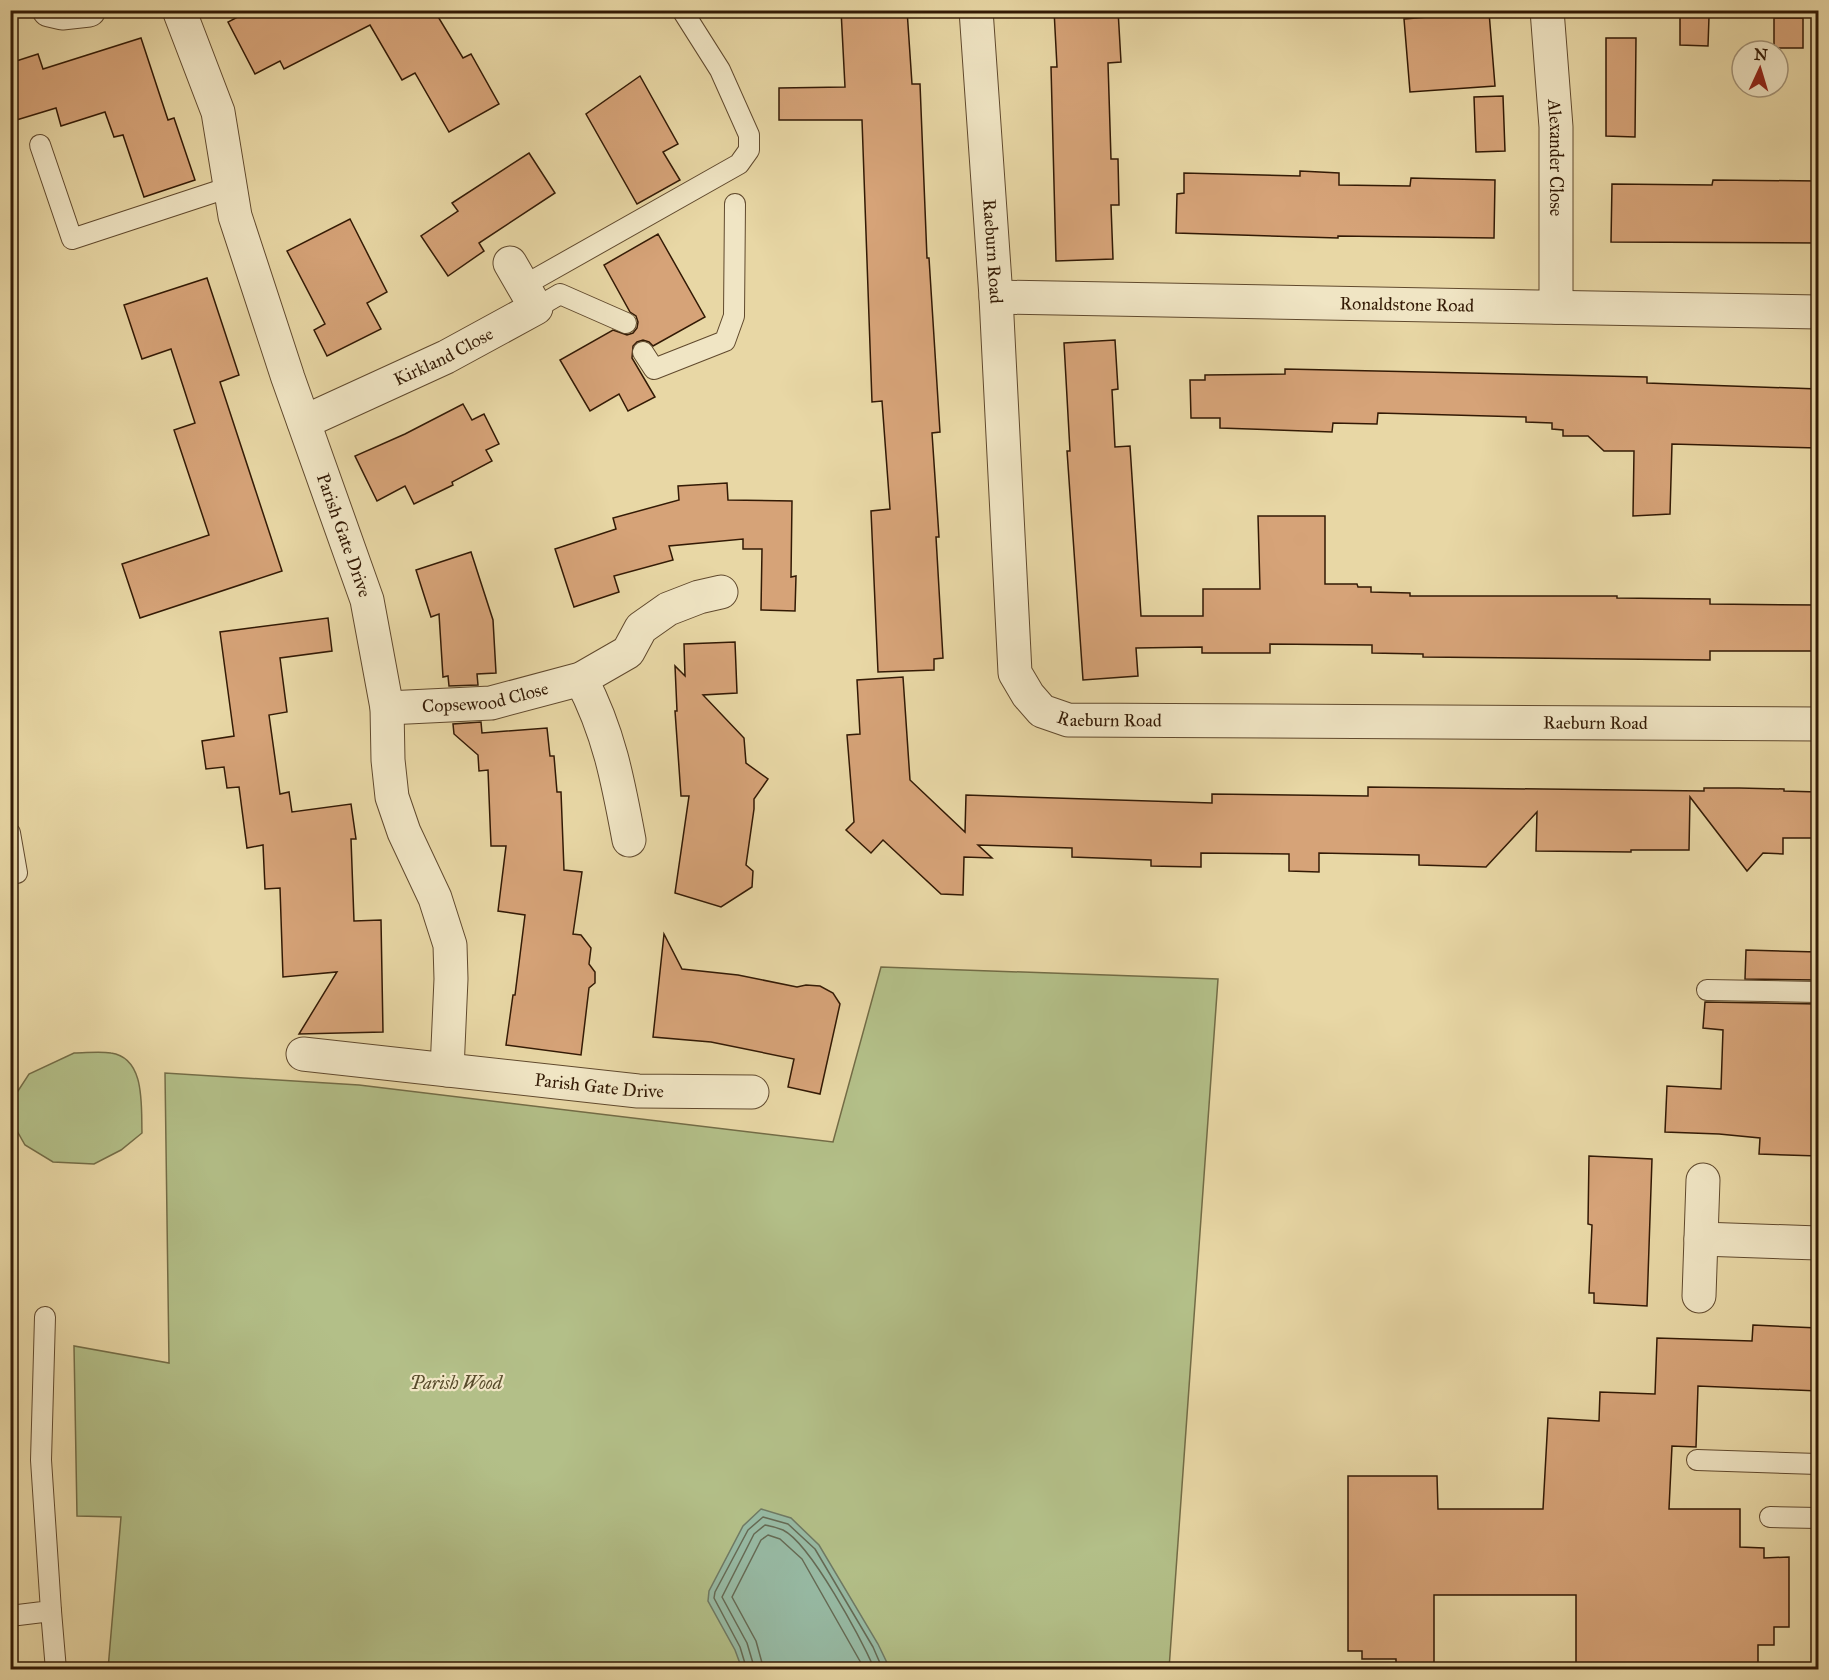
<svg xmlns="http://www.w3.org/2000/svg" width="1829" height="1680" viewBox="0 0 1829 1680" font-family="'IM FELL Great Primer',serif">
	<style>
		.green { fill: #b3bf88; stroke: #736c46; stroke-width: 1.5 }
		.water { fill: #97baa4; stroke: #6f7a64; stroke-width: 1.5 }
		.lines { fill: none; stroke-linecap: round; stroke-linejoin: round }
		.shore { stroke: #656a54; stroke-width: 1.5 }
		.building { fill: #d6a378; stroke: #331a05; stroke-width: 1.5 }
		.lane-casing { stroke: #60492d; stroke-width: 22 }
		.street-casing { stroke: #60492d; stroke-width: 35 }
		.lane { stroke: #f0e5c4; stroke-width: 20 }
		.street { stroke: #f0e5c4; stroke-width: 33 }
		.labels { text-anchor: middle; stroke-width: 4.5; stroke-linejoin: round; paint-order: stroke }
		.street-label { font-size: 18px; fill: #331a05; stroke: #f0e5c4 }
		.park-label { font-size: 18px; font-style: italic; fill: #594c2c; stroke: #f0e5c4 }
	</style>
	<rect width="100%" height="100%" fill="#e8d7a5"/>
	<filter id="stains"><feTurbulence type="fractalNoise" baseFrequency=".00333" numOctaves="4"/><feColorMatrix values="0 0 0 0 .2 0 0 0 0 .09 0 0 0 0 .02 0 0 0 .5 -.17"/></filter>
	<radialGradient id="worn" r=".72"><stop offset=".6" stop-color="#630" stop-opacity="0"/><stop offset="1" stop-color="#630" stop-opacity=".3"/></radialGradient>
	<g class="green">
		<polygon points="881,967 1218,979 1169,1669 108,1669 121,1517 77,1516 74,1346 169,1363 165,1073 359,1085 833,1142"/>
		<path d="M74 1053C86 1053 99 1051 111 1053 146 1058 141 1107 142 1133L121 1150 94 1164 53 1162 25 1145 12 1122 14 1097 29 1074Z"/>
	</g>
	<polygon class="water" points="761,1509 791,1518 819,1545 878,1644 890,1669 742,1669 735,1650 708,1601 709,1591 743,1526"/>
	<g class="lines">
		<g class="shore">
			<polyline points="747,1670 740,1647 714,1598 715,1592 748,1530 763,1517 788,1524 815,1549 873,1647 883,1670"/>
			<path d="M755 1670 747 1643 722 1597 754 1534 765 1525C771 1526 778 1528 783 1530 811 1544 861 1639 875 1670"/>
			<polyline points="764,1670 756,1641 732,1597 761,1540 768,1535 780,1539 802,1559 865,1670"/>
		</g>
	</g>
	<g class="building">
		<polygon points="251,10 434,10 463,58 471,54 499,104 449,132 415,73 402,80 370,25 284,69 280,61 255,74 228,22"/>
		<polygon points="841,10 907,10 912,84 920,84 927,258 929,258 940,432 932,433 939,537 936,537 943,658 934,659 934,670 878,672 871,511 890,509 882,401 872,402 862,120 779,120 779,88 845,87"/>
		<polygon points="1054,10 1118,10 1121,62 1108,63 1111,159 1118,159 1119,205 1111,205 1113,259 1056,261 1051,67 1057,67"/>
		<polygon points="1489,12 1495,86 1410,92 1404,19"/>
		<polygon points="1680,16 1709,17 1708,46 1680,45"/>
		<rect x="1774" y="18" width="29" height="30"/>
		<polygon points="141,38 168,120 174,118 195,180 144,197 123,135 114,137 105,112 61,126 56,108 10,122 10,63 38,54 43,69"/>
		<polygon points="1606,38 1636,38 1635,137 1606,136"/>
		<polygon points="640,76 678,144 663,152 680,180 637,204 586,114"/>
		<polygon points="1503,96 1505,151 1476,152 1474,97"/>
		<polygon points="529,153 555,193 479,243 484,251 448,276 421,236 458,211 452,203"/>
		<polygon points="1300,171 1339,173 1339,185 1410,186 1411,178 1495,180 1494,238 1338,236 1338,238 1176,233 1177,194 1184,193 1184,173 1300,176"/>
		<polygon points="1713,180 1818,181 1818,243 1611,242 1612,184 1712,185"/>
		<polygon points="350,219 387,292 367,303 381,329 327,356 314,330 325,324 287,251"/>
		<polygon points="658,234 705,317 653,346 649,342 643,340 637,342 633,346 632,358 655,397 628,411 619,394 590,411 560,360 613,330 627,335 633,333 637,328 638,322 636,316 630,312 604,265"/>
		<polygon points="207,278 239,375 220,382 282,571 140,618 122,564 209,535 174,430 195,423 171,349 142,359 124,305"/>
		<polygon points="1115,340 1118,389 1112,390 1115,447 1130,446 1141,616 1203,616 1203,589 1260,589 1258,516 1325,516 1325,584 1357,584 1358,587 1371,587 1371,592 1410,593 1410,596 1617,596 1617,598 1710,599 1710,604 1818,605 1818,651 1710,651 1710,660 1423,657 1423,654 1372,653 1372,645 1270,644 1270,653 1202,653 1202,647 1136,648 1138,676 1083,680 1067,451 1070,451 1064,343"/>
		<polygon points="1285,369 1647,377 1647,383 1818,389 1818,448 1672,444 1670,514 1633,516 1634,451 1604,451 1588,436 1563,436 1563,430 1552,429 1552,423 1526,422 1526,417 1378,413 1377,424 1333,423 1332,432 1220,428 1220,418 1191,418 1190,380 1205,380 1205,375 1285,374"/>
		<polygon points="463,404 472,420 484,414 499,444 486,450 492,461 452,482 453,485 414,504 405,486 377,501 355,456 405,434"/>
		<polygon points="727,483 728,500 792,501 791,577 796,576 795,611 761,610 762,549 743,549 743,539 669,546 673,560 614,576 619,592 574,607 555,549 616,529 613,518 679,500 678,486"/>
		<polygon points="471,552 493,620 496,673 477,674 478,685 449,686 448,676 443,677 439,614 431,617 416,570"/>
		<polygon points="328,618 332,651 280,658 287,712 269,715 280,794 289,792 292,812 351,804 356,839 351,839 354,921 381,920 383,1032 299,1034 337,972 283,977 280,888 265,889 263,845 247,848 239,787 227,788 224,767 206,769 202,741 234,736 220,632"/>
		<polygon points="735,642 737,693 703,695 744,738 746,763 768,779 754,799 754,809 746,865 753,871 752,887 721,907 675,893 689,796 681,796 675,711 677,711 675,666 685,676 684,644"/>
		<polygon points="903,677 910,780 965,832 966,795 1212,803 1212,794 1368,796 1368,787 1704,791 1704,788 1739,788 1784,789 1784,791 1818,792 1818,838 1783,838 1783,854 1763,853 1747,871 1690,797 1689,850 1631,850 1631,852 1536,851 1537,812 1486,867 1419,865 1419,855 1319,853 1319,872 1289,871 1289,854 1201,853 1201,867 1151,866 1151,860 1072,857 1072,848 978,845 992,858 964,857 963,895 941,894 883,840 871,853 846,830 854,822 847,735 860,734 857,680"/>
		<polygon points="481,722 482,733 547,728 550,756 554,756 557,792 561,792 564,870 582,872 573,934 581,935 591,948 589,964 595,972 595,983 589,988 581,1055 506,1045 513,995 515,995 525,915 498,911 506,846 491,846 488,770 479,771 478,755 454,734 453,724"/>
		<polygon points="664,934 682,969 738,975 797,987 806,985 820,986 833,993 840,1004 820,1094 788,1087 794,1059 711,1042 653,1037"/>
		<polygon points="1746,950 1818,952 1818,980 1745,979"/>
		<polygon points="1705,1002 1818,1004 1818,1033 1815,1033 1812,1096 1818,1096 1818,1156 1759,1154 1760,1138 1719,1134 1665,1132 1667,1086 1721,1089 1723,1030 1703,1028"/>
		<polygon points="1589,1156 1652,1159 1647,1306 1594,1303 1594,1293 1589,1293 1592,1225 1588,1224"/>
		<polygon points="1753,1325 1818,1328 1818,1391 1698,1386 1696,1447 1672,1446 1669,1509 1740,1509 1740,1547 1764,1548 1764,1558 1789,1557 1789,1627 1774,1627 1774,1645 1758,1645 1758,1670 1576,1670 1576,1595 1434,1595 1434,1670 1396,1670 1396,1659 1362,1659 1362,1651 1348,1651 1348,1476 1437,1476 1438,1509 1543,1509 1548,1418 1599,1421 1600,1392 1655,1394 1657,1338 1752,1341"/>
	</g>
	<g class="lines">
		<defs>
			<g id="lane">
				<polyline points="40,145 72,239 230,187"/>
				<polyline points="523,286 739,164 749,150 749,135 720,70 682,10"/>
				<polyline points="536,308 560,294 626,323"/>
				<polyline points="643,352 654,369 725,341 734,316 735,204"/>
				<polyline points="10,833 17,873"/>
				<polyline points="1707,990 1818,992"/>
				<polyline points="1697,1460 1818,1464"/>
				<polyline points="1770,1517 1818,1518"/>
				<polyline points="51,1611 56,1670"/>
				<polyline points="10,1616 51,1611 41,1460 45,1317"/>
			</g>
			<g id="street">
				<polyline points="49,10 62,13 89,10"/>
				<path id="s1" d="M179 10 218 112 235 216 288 378 367 600 387 708 388 760 392 797 404 832 435 898 450 945 451 979 447 1070"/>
				<path id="s2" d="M976 10 996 297 1015 673 1028 695 1042 711 1068 720 1818 724"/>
				<path id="s3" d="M1547 10 1556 127V307"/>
				<path id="s4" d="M996 297 1818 312"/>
				<path id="s5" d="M304 422 446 357 536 308 510 263"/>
				<path d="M581 679C609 732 618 781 629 840"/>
				<path id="s6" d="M387 708 491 703 581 679 628 652 641 628 668 609 699 597 721 592"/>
				<path id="s7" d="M303 1054 638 1091 752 1092"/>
				<polyline points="1701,1239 1818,1243"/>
				<polyline points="1699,1296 1703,1180"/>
			</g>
		</defs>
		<use href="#lane" class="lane-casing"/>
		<use href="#street" class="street-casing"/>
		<use href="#lane" class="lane"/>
		<use href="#street" class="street"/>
	</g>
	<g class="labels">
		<g class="street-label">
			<text dy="6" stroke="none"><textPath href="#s3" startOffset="148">Alexander Close</textPath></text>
			<text dy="6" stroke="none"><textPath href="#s2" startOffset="242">Raeburn Road</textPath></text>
			<text dy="6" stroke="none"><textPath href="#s4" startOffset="411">Ronaldstone Road</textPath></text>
			<text dy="6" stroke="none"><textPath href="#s5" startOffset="154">Kirkland Close</textPath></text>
			<text dy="6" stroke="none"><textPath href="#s1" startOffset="552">Parish Gate Drive</textPath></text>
			<text dy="6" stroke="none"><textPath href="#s6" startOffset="99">Copsewood Close</textPath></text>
			<text dy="6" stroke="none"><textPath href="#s2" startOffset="780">Raeburn Road</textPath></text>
			<text dy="6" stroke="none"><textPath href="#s2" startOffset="1266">Raeburn Road</textPath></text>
			<text dy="6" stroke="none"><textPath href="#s7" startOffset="298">Parish Gate Drive</textPath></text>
		</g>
		<g class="park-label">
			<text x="456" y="1389">Parish Wood</text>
		</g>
	</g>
	<rect width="1829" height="1680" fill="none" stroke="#e8d7a5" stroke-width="36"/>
	<rect x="12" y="12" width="1805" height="1656" fill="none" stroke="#331a05" stroke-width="3"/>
	<rect x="18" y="18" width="1793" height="1644" fill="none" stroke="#331a05" stroke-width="1.5"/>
	<g transform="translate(1760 69) rotate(4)"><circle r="28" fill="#f0e5c4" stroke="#a49478" stroke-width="1.5"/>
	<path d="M0-4.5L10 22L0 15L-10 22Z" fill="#8f2418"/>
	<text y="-9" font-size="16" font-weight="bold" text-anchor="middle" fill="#331a05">N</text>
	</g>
	<rect width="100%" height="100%" filter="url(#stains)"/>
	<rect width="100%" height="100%" fill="url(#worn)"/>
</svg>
